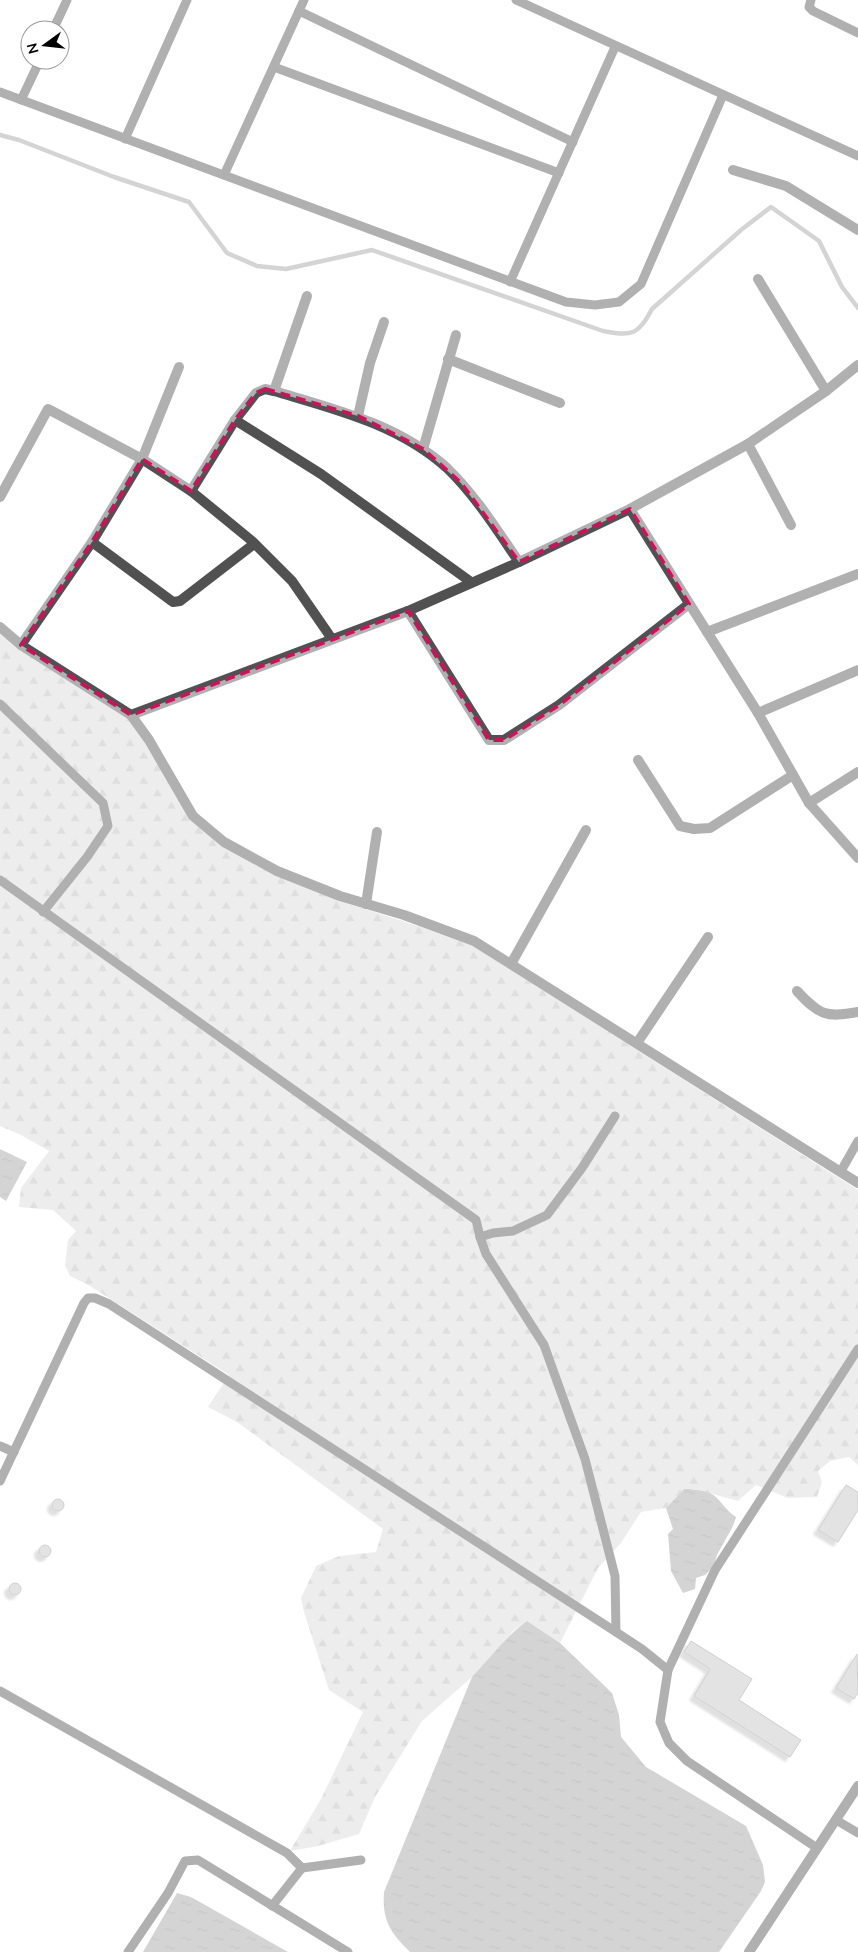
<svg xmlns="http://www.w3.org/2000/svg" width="858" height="1952" viewBox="0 0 858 1952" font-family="'Nunito Sans',sans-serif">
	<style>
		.forest { fill: url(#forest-firs) }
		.water { fill: url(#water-ripples) }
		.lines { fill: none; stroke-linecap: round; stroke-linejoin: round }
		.stream { stroke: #9f9f9f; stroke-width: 4.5 }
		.building { fill: #c0c0c0; stroke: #959595; filter: url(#shadow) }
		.service { stroke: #515151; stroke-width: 9 }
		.minor { stroke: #515151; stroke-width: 10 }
		.marked { fill: none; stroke: #c2185b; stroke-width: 4; stroke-dasharray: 10 6; stroke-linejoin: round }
	</style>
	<defs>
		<pattern id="forest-firs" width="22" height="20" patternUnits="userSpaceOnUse" patternTransform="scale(1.25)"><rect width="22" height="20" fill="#d8d8d8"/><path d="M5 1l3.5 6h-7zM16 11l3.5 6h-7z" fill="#b8b8b8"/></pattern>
		<pattern id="water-ripples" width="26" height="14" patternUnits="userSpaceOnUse" patternTransform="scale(1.25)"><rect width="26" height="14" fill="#9f9f9f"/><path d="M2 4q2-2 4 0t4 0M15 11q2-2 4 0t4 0" fill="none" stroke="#878787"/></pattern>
		<filter id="shadow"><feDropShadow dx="-4.5" dy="4.5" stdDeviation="1" flood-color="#0004"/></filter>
	</defs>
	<rect width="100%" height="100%" fill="#fff"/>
	<polygon class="forest" points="0,634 18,648 128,718 145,743 190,819 222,846 276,876 340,901 421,927 473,946 858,1190 858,1465 849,1457 830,1461 818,1471 822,1482 817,1497 788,1498 756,1485 738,1501 695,1489 684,1489 666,1508 641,1512 621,1543 598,1568 560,1643 527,1621 513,1631 497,1651 472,1677 422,1721 375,1797 359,1834 318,1846 290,1851 321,1799 363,1712 329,1690 304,1612 301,1598 316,1566 339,1556 376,1552 383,1529 237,1422 208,1407 229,1375 90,1286 70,1276 65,1266 68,1240 76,1231 53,1210 19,1207 21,1188 49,1151 21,1135 0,1126"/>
	<g class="water">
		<polygon points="0,1149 27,1162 6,1201 0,1197"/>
		<path d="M684 1489C693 1489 709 1490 716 1497 724 1505 725 1509 736 1517L733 1526 717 1555 714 1566 705 1575 696 1578 695 1589 683 1593 671 1571 668 1534 673 1529 666 1508Z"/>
		<path d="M527 1621 560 1643 612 1693 619 1715 621 1737 646 1767 746 1826 763 1865 765 1882 761 1891 719 1952H410C390 1932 382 1921 384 1892L472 1677C489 1659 506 1636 527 1621Z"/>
		<polygon points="177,1893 191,1897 288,1952 143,1952"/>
	</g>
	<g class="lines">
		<path class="stream" d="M0 135 19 140 114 177 189 202 227 253 257 266 286 269 372 250 603 331C631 336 638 336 652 309L741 230 771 207 819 241 842 287 858 308"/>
	</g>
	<g class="building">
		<polygon points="846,1485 858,1492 858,1510 838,1542 818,1530"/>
		<circle cx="58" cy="1505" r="6"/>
		<circle cx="45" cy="1551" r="6"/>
		<circle cx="15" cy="1589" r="6"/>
		<polygon points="691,1641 752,1679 739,1700 801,1740 790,1757 694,1696 710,1669 684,1652"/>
		<polygon points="857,1654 858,1693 854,1699 836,1688"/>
	</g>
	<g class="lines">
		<g class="service">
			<polyline points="516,0 858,156"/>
			<polyline points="811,0 809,7 813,11 858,33"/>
			<polyline points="299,11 573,142"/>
			<polyline points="53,30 67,0"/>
			<polyline points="274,67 559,173"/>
			<polyline points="0,92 566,302 595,305 619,302 641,284 723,95"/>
			<polyline points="21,100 40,60"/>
			<polyline points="125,139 187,0"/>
			<polyline points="224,175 304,0"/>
			<polyline points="510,282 615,47"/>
			<polyline points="0,704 103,803 108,826 87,857 43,912"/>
			<polyline points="0,880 476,1220 480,1237"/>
			<polyline points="615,1116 582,1168 547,1215 513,1231 493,1233 480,1237 486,1254 544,1345 585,1459 615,1576 616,1632"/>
			<polyline points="841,1171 858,1141"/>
			<polyline points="0,1446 14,1452"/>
			<polyline points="0,1481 84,1303 88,1298 95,1298 109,1304 616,1632 642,1649 668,1670"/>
			<polyline points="0,1691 287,1853 302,1868 272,1906"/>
			<polyline points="836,1820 858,1833"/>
			<polyline points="817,1848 687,1761 669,1743 660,1722 668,1670 715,1570 858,1349"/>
			<polyline points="302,1868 361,1860"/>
			<polyline points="128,1952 168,1893 185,1861 198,1860 348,1952"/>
		</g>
		<g class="minor">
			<polyline points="733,170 786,186 858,230"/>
			<polyline points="758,279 826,391"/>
			<polyline points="448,359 560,403"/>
			<polyline points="858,365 826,391 748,444 630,509 519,562 408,611 131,715 149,740 193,816 224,842 277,871 340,896 404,915 474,941 858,1183"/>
			<polyline points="274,391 307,296"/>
			<polyline points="358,416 370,363 384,322"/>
			<polyline points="235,420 321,474 471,582"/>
			<polyline points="748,444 791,525"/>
			<polyline points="423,449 456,335"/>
			<path d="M191 491 235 420 256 393 265 389 274 391C334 409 398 424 447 468 475 495 497 530 519 562"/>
			<polyline points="0,497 48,409 142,459 191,491 252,541 292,581 332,639"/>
			<polyline points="630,509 758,713 809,803 858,858"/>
			<polyline points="92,542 173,602 180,601 254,544"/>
			<polyline points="408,611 489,740 504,740 559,705 689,604"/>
			<polyline points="0,627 21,645 131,715"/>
			<polyline points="707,632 858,574"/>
			<polyline points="21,645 92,542 142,459 179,367"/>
			<polyline points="758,713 858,670"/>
			<polyline points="638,760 680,826 694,829 710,828 793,775"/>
			<polyline points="809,803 858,772"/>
			<polyline points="366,904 377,832"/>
			<polyline points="511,964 586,830"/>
			<path d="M797 991C819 1015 826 1018 858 1012"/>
			<polyline points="637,1043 708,937"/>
			<polyline points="749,1952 858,1786"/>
		</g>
	</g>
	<path d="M0 0H858V1952H0ZM265 389 358 416 423 449 461 483 519 562 630 509 689 604 559 705 504 740H489L408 611 131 715 21 645 92 542 142 459 191 491 235 420 256 393Z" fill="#fff" fill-opacity=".55" fill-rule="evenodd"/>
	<path class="marked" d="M265 389 358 416 423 449 461 483 519 562 630 509 689 604 559 705 504 740H489L408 611 131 715 21 645 92 542 142 459 191 491 235 420 256 393Z"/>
	<g transform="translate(45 45) rotate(255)"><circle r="24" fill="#ffffff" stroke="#999999"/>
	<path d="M0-4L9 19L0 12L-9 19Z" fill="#000000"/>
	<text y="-8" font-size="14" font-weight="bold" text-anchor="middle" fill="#000000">N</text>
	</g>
</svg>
